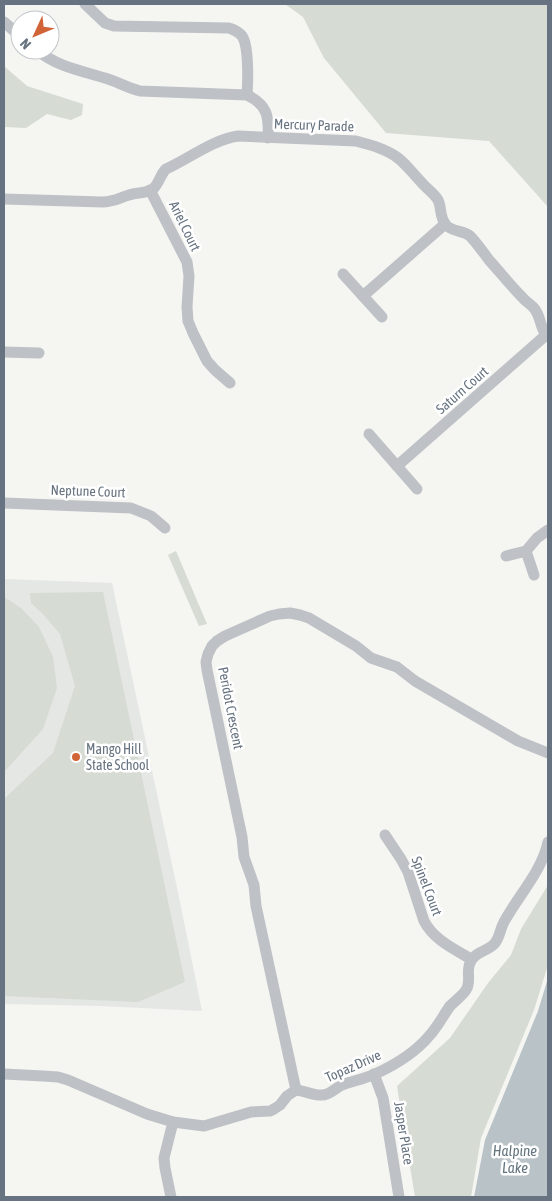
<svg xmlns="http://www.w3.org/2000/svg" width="552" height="1201" viewBox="0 0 552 1201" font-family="'Asap Condensed',sans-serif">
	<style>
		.built { fill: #e5e7e5 }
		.green { fill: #d6dbd3 }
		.water { fill: #b9c2c7 }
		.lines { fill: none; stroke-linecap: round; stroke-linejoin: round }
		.minor { stroke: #bec1c5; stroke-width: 11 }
		.poi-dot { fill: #d16436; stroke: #fff; stroke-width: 2 }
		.labels { text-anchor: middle; stroke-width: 5; stroke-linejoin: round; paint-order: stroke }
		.street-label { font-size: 14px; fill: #677380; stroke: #fff }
		.poi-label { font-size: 14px; fill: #677380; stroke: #fff; text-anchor: start }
		.water-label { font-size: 15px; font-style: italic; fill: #63747d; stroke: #fff }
	</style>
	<rect width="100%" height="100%" fill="#f5f5f2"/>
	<polygon class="built" points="4,579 112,583 180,902 202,1011 101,1006 4,1004"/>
	<g class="green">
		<polygon points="285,4 548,4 548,207 489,141 386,133 324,58 303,17"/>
		<polygon points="4,66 27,86 83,104 82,115 71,120 47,114 26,128 4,127"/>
		<polygon points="176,551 207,624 199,626 168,555"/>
		<polygon points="103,592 185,982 138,1002 4,996 4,799 53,753 75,686 60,634 43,614 31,603 30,593"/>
		<polygon points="4,597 21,608 39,627 53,657 57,688 43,729 4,772"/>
		<polygon points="548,885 548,965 534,1010 481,1138 471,1197 415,1197 397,1086 450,1038 488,983 511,955 521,929"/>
	</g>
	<polygon class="water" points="548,978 548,1197 474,1197 485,1140 538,1011"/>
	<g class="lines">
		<g class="minor">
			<path d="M85 4 105 23 114 26 229 28C234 30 238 31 242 36 249 46 248 81 247 95"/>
			<polyline points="4,22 20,36"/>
			<path d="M37 50C57 67 83 71 108 79 120 83 128 88 140 91L247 95C268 105 269 117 268 138"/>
			<polyline points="150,190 187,262 189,276 187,307 188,321 193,333 207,361 215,370 230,383"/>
			<path d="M4 199 102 202C114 202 119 198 129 195 137 192 145 194 153 189 159 184 160 175 166 169 190 158 212 140 238 136L356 141C371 145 386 149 398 158 407 165 414 175 422 183 427 189 434 193 438 200 442 208 439 217 446 225 452 232 463 230 470 236 476 242 483 252 489 260 500 272 510 285 522 297 525 301 530 304 533 307 542 316 539 329 548 337"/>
			<polyline points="343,274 382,317"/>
			<polyline points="363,296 445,224"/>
			<polyline points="4,352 39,353"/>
			<polyline points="369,434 417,489"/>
			<polyline points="397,466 546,335"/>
			<polyline points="4,503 131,508 151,516 165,528"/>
			<polyline points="526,551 537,538 548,530"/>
			<polyline points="506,556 526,551 534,575"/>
			<path d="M385 835 401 859 408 872 424 921C434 940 454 949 471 959"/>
			<path d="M4 1074 43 1076 58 1077 68 1080 147 1114 173 1122 204 1126 251 1112 270 1111 274 1109 280 1105 287 1096 296 1090C305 1091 315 1096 322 1095 330 1095 335 1088 342 1085 353 1081 364 1079 375 1074 395 1065 416 1052 430 1035 438 1026 443 1016 450 1006 455 1001 462 996 466 990 472 981 465 970 471 961 476 951 489 951 495 943 500 937 500 929 504 922 518 896 542 871 548 842"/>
			<polyline points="374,1074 383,1098 399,1197"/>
			<polyline points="296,1090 256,906 254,885 244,857 242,837 207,670 206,662 208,654 212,646 217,641 225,636 270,616 279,614 290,613 300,615 309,618 356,646 371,658 397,667 415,681 518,741 548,753"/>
			<polyline points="171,1197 165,1168 164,1158 173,1122"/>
		</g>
	</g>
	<circle class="poi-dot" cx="76" cy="757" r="5"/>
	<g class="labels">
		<g class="street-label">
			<text transform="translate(314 125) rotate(2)" y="5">Mercury Parade</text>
			<text transform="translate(185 226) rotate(64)" y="5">Ariel Court</text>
			<text transform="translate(462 390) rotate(-41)" y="5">Saturn Court</text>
			<text transform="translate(88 491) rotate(2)" y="5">Neptune Court</text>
			<text transform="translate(231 708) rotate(79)" y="5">Peridot Crescent</text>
			<text transform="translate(427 886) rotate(69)" y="5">Spinel Court</text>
			<text transform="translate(353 1066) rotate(-24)" y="5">Topaz Drive</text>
			<text transform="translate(404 1133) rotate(81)" y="5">Jasper Place</text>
		</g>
		<g class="poi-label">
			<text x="86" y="754">Mango Hill<tspan x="86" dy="16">State School</tspan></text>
		</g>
		<g class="water-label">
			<text x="515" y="1156">Halpine<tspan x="515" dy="17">Lake</tspan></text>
		</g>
	</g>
	<rect width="552" height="1201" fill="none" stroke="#677380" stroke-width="10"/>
	<g transform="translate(35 35) rotate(226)"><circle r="24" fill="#ffffff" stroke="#c2c7cc"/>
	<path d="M0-4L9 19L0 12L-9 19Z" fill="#d16436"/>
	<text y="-8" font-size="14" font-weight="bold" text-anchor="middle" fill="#677380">N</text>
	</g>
</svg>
